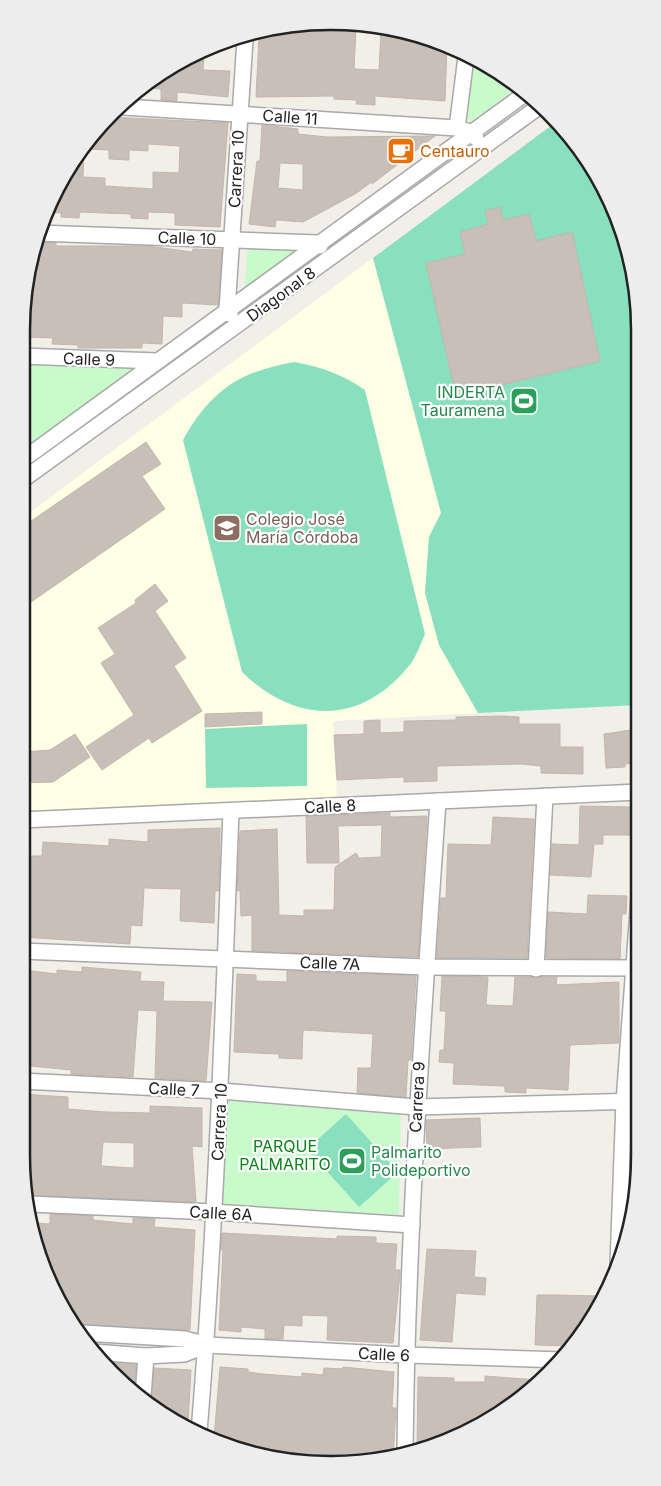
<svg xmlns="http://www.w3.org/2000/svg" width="661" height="1486" viewBox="0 0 661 1486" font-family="Inter,sans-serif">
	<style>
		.education { fill: #ffffe5 }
		.park { fill: #c8facc }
		.pitch { fill: #88e0be }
		.building { fill: #c7bfb8; stroke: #c4b6ab; fill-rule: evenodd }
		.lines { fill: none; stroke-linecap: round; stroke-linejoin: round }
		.minor-casing { stroke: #a9a9a9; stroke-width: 18 }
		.minor { stroke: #fff; stroke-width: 15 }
		.labels { text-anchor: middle; stroke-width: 4.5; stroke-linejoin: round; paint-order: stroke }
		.street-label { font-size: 16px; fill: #222; stroke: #fff }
		.food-label { font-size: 16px; fill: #c56008; stroke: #fff; text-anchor: start }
		.leisure-label { font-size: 16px; fill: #27864d; stroke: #fff; text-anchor: end }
		.education-label { font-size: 16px; fill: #785e54; stroke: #fff; text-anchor: start }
		.park-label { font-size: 16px; fill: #0c8416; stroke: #fff }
		.rim { fill: none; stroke: #222; stroke-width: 2.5 }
	</style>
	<rect width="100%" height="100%" fill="#f2efe9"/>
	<polygon class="education" points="373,258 441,513 429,537 425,593 439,645 478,713 333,721 337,800 21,812 21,519"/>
	<g class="park">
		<polygon points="474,61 519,86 470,122 467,118"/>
		<polygon points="248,246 303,249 244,290"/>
		<polygon points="22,360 136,366 21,451"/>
		<polygon points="229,1097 401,1107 399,1215 219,1208"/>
	</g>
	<g class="pitch">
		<polygon points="556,122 576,142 616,212 637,290 638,705 478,713 439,645 425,593 429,537 441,513 373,258"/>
		<path d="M294 362C321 367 342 374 365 390L425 634C421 643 417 654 412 662 364 725 297 726 242 672L183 440C211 391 238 372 294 362Z"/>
		<polygon points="307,724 307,786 206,788 205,729"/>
		<polygon points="346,1114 398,1172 359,1207 307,1149"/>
	</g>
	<g class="building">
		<polygon points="310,22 356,28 354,69 379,70 381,31 430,38 447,47 445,101 375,96 375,105 356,104 357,100 334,99 334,96 256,97 259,36"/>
		<polygon points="204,50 203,70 230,71 228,97 177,92 177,101 161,100 161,89 148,88 194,53"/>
		<polygon points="110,117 228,123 220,227 175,225 175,213 148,212 148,219 131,218 131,214 104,213 80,212 79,218 61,217 61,213 49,212 84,151 83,177 105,178 105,186 153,189 153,172 179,173 180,146 148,144 148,151 129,150 129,160 109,159 109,150 85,149 98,126"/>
		<path d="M262 125 298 129V134L327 137 435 136 372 184 373 181 355 194 303 222 276 220 275 227 249 224 257 161H260ZM280 163 303 164V190L278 188Z"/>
		<polygon points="500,207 503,220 529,214 536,241 572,232 600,361 456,396 426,263 465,254 460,232 488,224 485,211"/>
		<polygon points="36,242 56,243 56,246 148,246 192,252 193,249 222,250 218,305 182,303 182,317 163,316 162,344 142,343 142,348 78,348 78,345 52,344 53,338 26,337 28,288"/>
		<polygon points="146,442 161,464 142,476 165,509 21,609 21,528"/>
		<polygon points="155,584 168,601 155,611 186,658 174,666 202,711 152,743 149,738 102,770 86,747 134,715 101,663 115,654 98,628 136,603 135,600"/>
		<polygon points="262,712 262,724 205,727 205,714"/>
		<polygon points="502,716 519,717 519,724 560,724 560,747 583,747 583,774 541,773 541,766 521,764 437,766 437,781 404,782 404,777 337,780 334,735 364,734 364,721 380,720 380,733 404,732 404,721 456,720 456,717"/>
		<polygon points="638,729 639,763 625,764 625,767 606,768 604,734"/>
		<polygon points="75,734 90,757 53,782 21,783 21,752 50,750"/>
		<polygon points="580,806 634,807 633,835 603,835 603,844 594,844 591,877 550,875 552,844 579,845"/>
		<polygon points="390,813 390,817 427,816 418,957 252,951 252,915 241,916 240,890 237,891 240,831 277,829 279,915 304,916 304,910 334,910 335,867 356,853 359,858 381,857 382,825 338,826 339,863 307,863 306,816"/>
		<polygon points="493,817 534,819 527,958 437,958 441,898 446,898 448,844 491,845"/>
		<polygon points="220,828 219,891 215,891 214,923 180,921 181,889 144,888 142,926 131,925 130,944 21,937 21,856 42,856 43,842 109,846 109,839 148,842 148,830"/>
		<polygon points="588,895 627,896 626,914 622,914 620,959 546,958 548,912 587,914"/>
		<polygon points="82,967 141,972 140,981 164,982 163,1001 212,1002 206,1081 155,1078 157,1011 138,1010 133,1077 71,1074 71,1070 21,1065 23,970 57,974 57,970 82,972"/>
		<polygon points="287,971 416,976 411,1060 408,1060 406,1097 357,1093 358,1068 371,1068 373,1034 303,1030 302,1059 279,1058 279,1054 234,1052 237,974 256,975 256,981 287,982"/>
		<polygon points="442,976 488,977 486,1005 513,1006 515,977 557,977 556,985 619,982 619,1043 570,1045 568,1090 526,1088 526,1093 505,1092 505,1086 453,1084 454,1063 439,1062 440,1050 444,1050 446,1011 440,1011"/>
		<path d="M21 1094 68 1097V1109L106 1112 150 1113V1106L202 1108V1147L192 1146 196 1202 28 1195 21 1156ZM103 1142 134 1143V1168L101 1166Z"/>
		<polygon points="480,1118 481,1147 427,1149 426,1120"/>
		<polygon points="50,1214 93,1216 93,1220 133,1224 133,1218 155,1219 154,1227 195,1230 190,1330 78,1325 38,1255 32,1223 50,1224"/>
		<polygon points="222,1233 337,1239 337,1236 376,1237 376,1243 397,1244 395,1270 400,1270 400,1274 393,1343 327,1340 328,1316 302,1315 302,1326 284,1325 283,1339 265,1339 265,1329 241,1327 241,1332 219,1330 223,1250 221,1250"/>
		<polygon points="427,1249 476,1251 474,1277 486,1278 485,1295 456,1293 452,1342 420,1340"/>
		<polygon points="537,1295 555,1295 600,1296 571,1346 535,1345"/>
		<polygon points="101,1362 136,1365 134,1389"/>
		<polygon points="220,1367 248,1369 248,1372 263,1374 302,1377 302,1373 323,1375 324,1368 343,1369 343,1367 394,1372 392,1408 396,1408 393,1458 270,1459 214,1438"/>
		<polygon points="154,1368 191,1370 188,1424 185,1424 185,1427 176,1423 150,1402"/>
		<polygon points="485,1376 538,1380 485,1423 417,1449 418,1377 454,1378 454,1382 485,1382"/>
	</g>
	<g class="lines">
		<defs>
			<g id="minor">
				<polyline points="124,107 457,128 470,132 476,138"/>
				<polyline points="457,128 466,57"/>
				<polyline points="37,233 318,243 320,246"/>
				<polyline points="230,314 227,310 245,40"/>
				<polyline points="21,356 157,361"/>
				<polyline points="21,461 526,93"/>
				<polyline points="21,481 540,106"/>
				<polyline points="21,820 639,792"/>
				<polyline points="21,951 426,967 639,968"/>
				<polyline points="536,969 545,796"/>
				<polyline points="21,1081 221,1091 416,1107 640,1101"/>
				<polyline points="29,1204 213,1212 412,1225"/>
				<polyline points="618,1264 624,1102 639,897"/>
				<polyline points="83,1333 185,1339 207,1345 406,1355 562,1360"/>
				<polyline points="94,1352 146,1356 184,1354 207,1345"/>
				<polyline points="143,1396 146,1356"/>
				<path d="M199 1432C216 1225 223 1018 231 811"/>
				<path d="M405 1453C407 1236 423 1019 438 801"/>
			</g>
		</defs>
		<use href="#minor" class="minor-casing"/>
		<use href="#minor" class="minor"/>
	</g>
	<defs>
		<symbol id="cafe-square" viewBox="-11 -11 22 22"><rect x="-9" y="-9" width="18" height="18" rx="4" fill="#e8710a" stroke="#fff"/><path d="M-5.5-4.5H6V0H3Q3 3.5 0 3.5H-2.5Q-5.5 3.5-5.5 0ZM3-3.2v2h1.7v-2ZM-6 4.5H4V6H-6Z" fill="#fff"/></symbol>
		<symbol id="stadium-square" viewBox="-11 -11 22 22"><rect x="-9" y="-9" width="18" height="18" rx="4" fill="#2e9e5b" stroke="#fff"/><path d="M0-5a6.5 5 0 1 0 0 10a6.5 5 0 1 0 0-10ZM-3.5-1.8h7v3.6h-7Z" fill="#fff"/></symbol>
		<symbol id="school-square" viewBox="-11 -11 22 22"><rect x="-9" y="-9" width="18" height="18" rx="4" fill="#8d6e63" stroke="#fff"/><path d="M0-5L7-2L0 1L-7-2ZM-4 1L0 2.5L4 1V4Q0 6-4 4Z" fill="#fff"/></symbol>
	</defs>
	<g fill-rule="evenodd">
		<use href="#cafe-square" x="385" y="135" width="32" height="32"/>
		<use href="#stadium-square" x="508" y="385" width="32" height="32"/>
		<use href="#school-square" x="211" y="512" width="32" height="32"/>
		<use href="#stadium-square" x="336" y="1145" width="32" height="32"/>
	</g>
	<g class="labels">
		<g class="street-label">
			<text transform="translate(290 117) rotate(4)" y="6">Calle 11</text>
			<text transform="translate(236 169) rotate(-87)" y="6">Carrera 10</text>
			<text transform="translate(187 238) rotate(2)" y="6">Calle 10</text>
			<text transform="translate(281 294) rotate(-36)" y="6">Diagonal 8</text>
			<text transform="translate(89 359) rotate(2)" y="6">Calle 9</text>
			<text transform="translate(330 806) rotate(-3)" y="6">Calle 8</text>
			<text transform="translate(330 963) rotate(2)" y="6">Calle 7A</text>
			<text transform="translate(174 1089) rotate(3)" y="6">Calle 7</text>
			<text transform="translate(417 1097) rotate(-87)" y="6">Carrera 9</text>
			<text transform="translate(219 1122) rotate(-87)" y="6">Carrera 10</text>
			<text transform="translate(221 1213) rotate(3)" y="6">Calle 6A</text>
			<text transform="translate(384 1354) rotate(3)" y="6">Calle 6</text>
		</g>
		<g class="food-label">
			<text x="420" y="157">Centauro</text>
		</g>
		<g class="leisure-label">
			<text x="505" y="398">INDERTA<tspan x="505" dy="18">Tauramena</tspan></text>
			<text x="371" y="1158" text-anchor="start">Palmarito<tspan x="371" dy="18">Polideportivo</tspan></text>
		</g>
		<g class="education-label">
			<text x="246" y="525">Colegio José<tspan x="246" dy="18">María Córdoba</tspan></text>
		</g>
		<g class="park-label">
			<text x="285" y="1152">PARQUE<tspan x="285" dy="18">PALMARITO</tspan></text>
		</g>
	</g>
	<path d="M0 0H661V1486H0ZM330 30H331A300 300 0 0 1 631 330V1156A300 300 0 0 1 331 1456H330A300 300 0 0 1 30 1156V330A300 300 0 0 1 330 30Z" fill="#ededed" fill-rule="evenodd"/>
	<path class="rim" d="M330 30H331A300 300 0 0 1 631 330V1156A300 300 0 0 1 331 1456H330A300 300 0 0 1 30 1156V330A300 300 0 0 1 330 30Z"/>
</svg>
